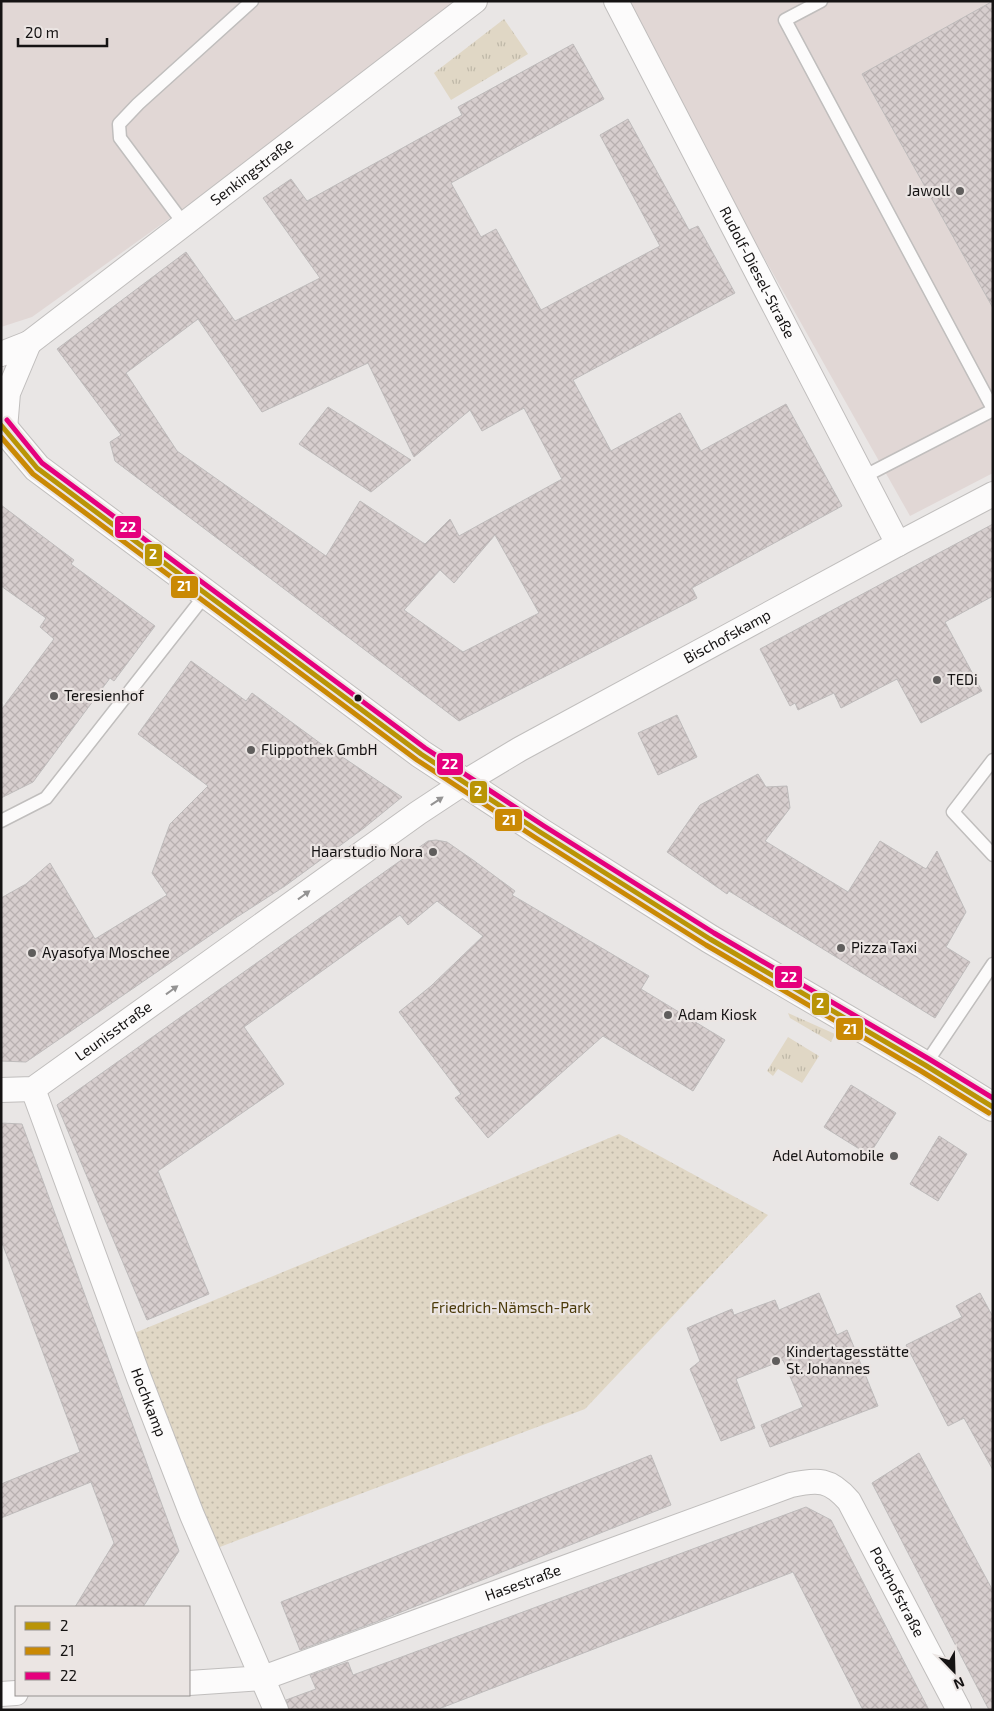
<svg xmlns="http://www.w3.org/2000/svg" width="994" height="1711" viewBox="0 0 994 1711" font-family="'Exo 2',sans-serif">
	<style>
		.built { fill: #e1d7d5 }
		.grass { fill: url(#grass-tufts) }
		.park { fill: url(#park-dots) }
		.building { fill: url(#building-cross-hatch); stroke: #bebbbb; fill-rule: evenodd }
		.lines { fill: none; stroke-linecap: round; stroke-linejoin: round }
		.lane-casing { stroke: #c0bebd; stroke-width: 15 }
		.street-casing { stroke: #c0bebd; stroke-width: 26 }
		.secondary-casing { stroke: #c0bebd; stroke-width: 30 }
		.lane { stroke: #fcfbfb; stroke-width: 12 }
		.street { stroke: #fcfbfb; stroke-width: 24 }
		.secondary { stroke: #fcfbfb; stroke-width: 28 }
		.bus-1-casing { stroke: #ebe5e3; stroke-width: 9 }
		.bus-2-casing { stroke: #ebe5e3; stroke-width: 9 }
		.bus-3-casing { stroke: #ebe5e3; stroke-width: 9 }
		.bus-1 { stroke: #b99406; stroke-width: 5 }
		.bus-2 { stroke: #ca8904; stroke-width: 5 }
		.bus-3 { stroke: #e5007d; stroke-width: 5 }
		.oneway { fill: #949393 }
		.poi-dot { fill: #5f5d5c; stroke: #ebe5e3; stroke-width: 2 }
		.bus-dot { fill: #151313; stroke: #ebe5e3; stroke-width: 2 }
		.labels { text-anchor: middle; stroke-width: 4.5; stroke-linejoin: round; paint-order: stroke }
		.street-label { font-size: 15px; fill: #151313; stroke: #ebe5e3 }
		.poi-label { font-size: 15px; fill: #151313; stroke: #ebe5e3; text-anchor: start }
		.park-label { font-size: 15px; fill: #4a3909; stroke: #ebe5e3 }
		.line-badge { stroke: #ebe5e3; stroke-width: 2 }
		.badge-label { font-size: 14px; text-anchor: middle; font-weight: bold; fill: #fff }
	</style>
	<defs>
		<pattern id="grass-tufts" width="24" height="20" patternUnits="userSpaceOnUse" patternTransform="scale(1.25)"><rect width="24" height="20" fill="#e0d7c5"/><path d="M3 7l-1-3M5 7V3M7 7l1-3M15 17l-1-3M17 17v-4M19 17l1-3" fill="none" stroke="#bfb8a8"/></pattern>
		<pattern id="park-dots" width="8" height="8" patternUnits="userSpaceOnUse" patternTransform="scale(1.25)"><rect width="8" height="8" fill="#e0d7c5"/><path d="M2 2h.1M6 6h.1" fill="none" stroke="#bfb8a8" stroke-width="1.8" stroke-linecap="round"/></pattern>
		<pattern id="building-cross-hatch" width="8" height="8" patternUnits="userSpaceOnUse" patternTransform="scale(1.25)"><rect width="8" height="8" fill="#d7cece"/><path d="M0 0l8 8M0 8l8-8" fill="none" stroke="#b8b0b0"/></pattern>
	</defs>
	<rect width="100%" height="100%" fill="#e9e6e5"/>
	<g class="built">
		<polygon points="1,1 473,1 32,317 1,327"/>
		<polygon points="619,1 993,1 993,473 910,516"/>
	</g>
	<g class="grass">
		<polygon points="504,19 528,54 451,100 434,73"/>
		<polygon points="788,1013 835,1034 831,1042 790,1018"/>
		<polygon points="788,1037 819,1056 802,1083 778,1069 773,1076 767,1071"/>
	</g>
	<polygon class="park" points="619,1134 768,1215 585,1409 212,1550 132,1334"/>
	<g class="building">
		<polygon points="993,1 993,308 862,74"/>
		<path d="M573 44 604 99 451 183 481 237 496 229 541 310 660 246 600 135 628 119 689 230 698 226 735 293 573 380 611 451 680 413 701 451 786 404 842 506 692 588 697 598 459 721 115 461 110 442 121 435 57 349 186 252 235 321 320 278 263 198 291 179 307 201 462 115 458 107ZM198 319 262 412 368 363 414 457 470 410 482 431 524 408 562 479 459 536 450 519 425 544 360 501 326 556 177 451 126 373ZM495 535 539 613 463 652 404 610 440 570 454 583Z"/>
		<polygon points="328,407 411,460 371,492 299,444"/>
		<polygon points="1,505 74,560 71,564 155,626 114,681 110,678 33,782 1,798 1,710 54,639 40,627 46,618 1,586"/>
		<polygon points="993,524 993,596 945,622 982,691 921,723 897,679 841,708 834,693 798,710 795,703 790,706 760,649"/>
		<polygon points="191,661 246,701 252,693 328,749 329,748 402,797 364,828 285,886 234,919 26,1062 1,1061 1,898 26,884 50,863 95,939 167,895 152,873 170,824 208,786 138,734"/>
		<polygon points="677,715 697,757 658,775 638,733"/>
		<polygon points="758,774 766,787 787,786 790,808 765,841 848,892 880,841 926,869 937,851 966,912 946,947 970,962 935,1018 729,891 727,894 667,852 700,805"/>
		<polygon points="436,840 447,842 473,860 515,891 512,895 649,976 641,989 725,1040 693,1091 603,1036 488,1138 455,1098 461,1094 399,1012 431,986 483,936 437,901 408,925 400,915 244,1027 284,1084 158,1171 209,1294 147,1320 57,1105 428,841"/>
		<polygon points="851,1085 896,1113 869,1155 824,1127"/>
		<polygon points="1,1123 22,1124 179,1551 143,1607 75,1607 114,1543 91,1482 1,1518 1,1484 80,1452 1,1240"/>
		<polygon points="939,1136 967,1154 938,1201 910,1184"/>
		<polygon points="819,1293 837,1335 847,1330 878,1406 770,1447 761,1425 803,1407 783,1360 736,1379 755,1428 721,1441 690,1369 700,1361 687,1328 732,1309 734,1315 775,1300 779,1310"/>
		<polygon points="980,1293 993,1317 993,1470 964,1418 948,1426 906,1345 962,1317 956,1306"/>
		<polygon points="919,1453 993,1591 993,1710 989,1710 872,1483"/>
		<polygon points="651,1455 671,1505 376,1622 300,1650 281,1602"/>
		<polygon points="806,1507 831,1520 929,1710 863,1710 793,1572 436,1710 289,1710 286,1700 316,1689 310,1675 348,1662 353,1675"/>
	</g>
	<g class="lines">
		<defs>
			<g id="lane">
				<polyline points="821,1 785,20 993,409"/>
				<polyline points="184,224 120,138 119,124 138,104 252,1"/>
				<polyline points="863,477 993,410"/>
				<polyline points="993,760 953,812 993,855"/>
				<polyline points="1,821 46,798 206,594"/>
				<polyline points="925,1065 993,964"/>
			</g>
			<g id="street">
				<path id="s1" d="M616 1 898 544"/>
				<path id="s2" d="M29 343 475 1"/>
				<polyline points="1,354 29,343 8,393 5,429"/>
				<path id="s3" d="M33 1089 139 1378 192 1515 276 1710"/>
				<path id="s4" d="M1 1090 33 1089 418 813 465 782 520 749 898 544 993 494"/>
				<path id="s5" d="M189 1683 263 1678 791 1485C818 1479 830 1479 849 1501L959 1710"/>
				<polyline points="1,1694 16,1693"/>
			</g>
			<polyline id="secondary" points="1,425 37,468 421,754 540,832 710,939 925,1065 993,1107"/>
		</defs>
		<use href="#lane" class="lane-casing"/>
		<use href="#street" class="street-casing"/>
		<use href="#secondary" class="secondary-casing"/>
		<use href="#lane" class="lane"/>
		<use href="#street" class="street"/>
		<use href="#secondary" class="secondary"/>
		<defs>
			<polyline id="bus-1" points="1,425 37,468 421,754 540,832 710,939 925,1065 993,1107"/>
			<polyline id="bus-2" points="1,437 33,474 417,760 536,838 706,945 921,1071 989,1113"/>
			<polyline id="bus-3" points="7,420 42,463 425,748 544,826 714,933 929,1059 993,1098"/>
		</defs>
		<use href="#bus-1" class="bus-1-casing"/>
		<use href="#bus-2" class="bus-2-casing"/>
		<use href="#bus-3" class="bus-3-casing"/>
		<use href="#bus-1" class="bus-1"/>
		<use href="#bus-2" class="bus-2"/>
		<use href="#bus-3" class="bus-3"/>
	</g>
	<defs><path id="oneway-solid" d="M-6-.8H1V-3.2L6.5 0L1 3.2V.8H-6Z" transform="scale(1.25)"/></defs>
	<g class="oneway">
		<use href="#oneway-solid" transform="translate(437 801) rotate(-34)"/>
		<use href="#oneway-solid" transform="translate(304 895) rotate(-36)"/>
		<use href="#oneway-solid" transform="translate(172 990) rotate(-36)"/>
	</g>
	<g class="poi-dot">
		<circle cx="960" cy="191" r="5"/>
		<circle cx="937" cy="680" r="5"/>
		<circle cx="54" cy="696" r="5"/>
		<circle cx="251" cy="750" r="5"/>
		<circle cx="433" cy="852" r="5"/>
		<circle cx="841" cy="948" r="5"/>
		<circle cx="32" cy="953" r="5"/>
		<circle cx="668" cy="1015" r="5"/>
		<circle cx="894" cy="1156" r="5"/>
		<circle cx="776" cy="1361" r="5"/>
	</g>
	<circle class="bus-dot" cx="358" cy="698" r="4.5"/>
	<g class="labels">
		<g class="street-label">
			<text dy="5" stroke="none"><textPath href="#s2" startOffset="281">Senkingstraße</textPath></text>
			<text dy="5" stroke="none"><textPath href="#s1" startOffset="306">Rudolf-Diesel-Straße</textPath></text>
			<text dy="5" stroke="none"><textPath href="#s4" startOffset="862">Bischofskamp</textPath></text>
			<text dy="5" stroke="none"><textPath href="#s4" startOffset="131">Leunisstraße</textPath></text>
			<text dy="5" stroke="none"><textPath href="#s3" startOffset="334">Hochkamp</textPath></text>
			<text dy="5" stroke="none"><textPath href="#s5" startOffset="351">Hasestraße</textPath></text>
			<text dy="5" stroke="none"><textPath href="#s5" startOffset="804">Posthofstraße</textPath></text>
		</g>
		<g class="poi-label">
			<text x="950" y="196" text-anchor="end">Jawoll</text>
			<text x="947" y="685">TEDi</text>
			<text x="64" y="701">Teresienhof</text>
			<text x="261" y="755">Flippothek GmbH</text>
			<text x="423" y="857" text-anchor="end">Haarstudio Nora</text>
			<text x="851" y="953">Pizza Taxi</text>
			<text x="42" y="958">Ayasofya Moschee</text>
			<text x="678" y="1020">Adam Kiosk</text>
			<text x="884" y="1161" text-anchor="end">Adel Automobile</text>
			<text x="786" y="1357">Kindertagesstätte<tspan x="786" dy="17">St. Johannes</tspan></text>
		</g>
		<g class="park-label">
			<text x="511" y="1313">Friedrich-Nämsch-Park</text>
		</g>
	</g>
	<g class="line-badge">
		<rect x="114" y="515" width="28" height="24" rx="5" fill="#e5007d"/>
		<rect x="144" y="543" width="19" height="24" rx="5" fill="#b99406"/>
		<rect x="170" y="575" width="29" height="24" rx="5" fill="#ca8904"/>
		<rect x="436" y="752" width="28" height="24" rx="5" fill="#e5007d"/>
		<rect x="469" y="780" width="19" height="24" rx="5" fill="#b99406"/>
		<rect x="494" y="808" width="29" height="24" rx="5" fill="#ca8904"/>
		<rect x="774" y="965" width="29" height="24" rx="5" fill="#e5007d"/>
		<rect x="811" y="992" width="19" height="24" rx="5" fill="#b99406"/>
		<rect x="835" y="1017" width="29" height="24" rx="5" fill="#ca8904"/>
	</g>
	<g class="badge-label">
		<text x="128" y="532">22</text>
		<text x="153" y="559">2</text>
		<text x="184" y="591">21</text>
		<text x="450" y="769">22</text>
		<text x="478" y="796">2</text>
		<text x="509" y="825">21</text>
		<text x="789" y="982">22</text>
		<text x="820" y="1008">2</text>
		<text x="850" y="1034">21</text>
	</g>
	<rect width="994" height="1711" fill="none" stroke="#151313" stroke-width="5"/>
	<rect x="15" y="1606" width="175" height="90" fill="#ebe5e3" stroke="#959190"/>
	<rect x="25" y="1622" width="25" height="8" fill="#b99406" stroke="#959190"/>
	<text x="60" y="1631" font-size="15" fill="#151313">2</text>
	<rect x="25" y="1647" width="25" height="8" fill="#ca8904" stroke="#959190"/>
	<text x="60" y="1656" font-size="15" fill="#151313">21</text>
	<rect x="25" y="1672" width="25" height="8" fill="#e5007d" stroke="#959190"/>
	<text x="60" y="1681" font-size="15" fill="#151313">22</text>
	<g transform="translate(954 1671) rotate(157)" stroke="#ebe5e3" stroke-width="4" paint-order="stroke">
	<path d="M0-4L9 19L0 12L-9 19Z" fill="#151313"/>
	<text y="-8" font-size="14" font-weight="bold" text-anchor="middle" fill="#151313">N</text>
	</g>
	<path d="M18 38v8h89v-8" fill="none" stroke="#151313" stroke-width="2.5"/>
	<text x="25" y="38" font-size="15" fill="#151313" stroke="#ebe5e3" stroke-width="4" paint-order="stroke">20 m</text>
</svg>
